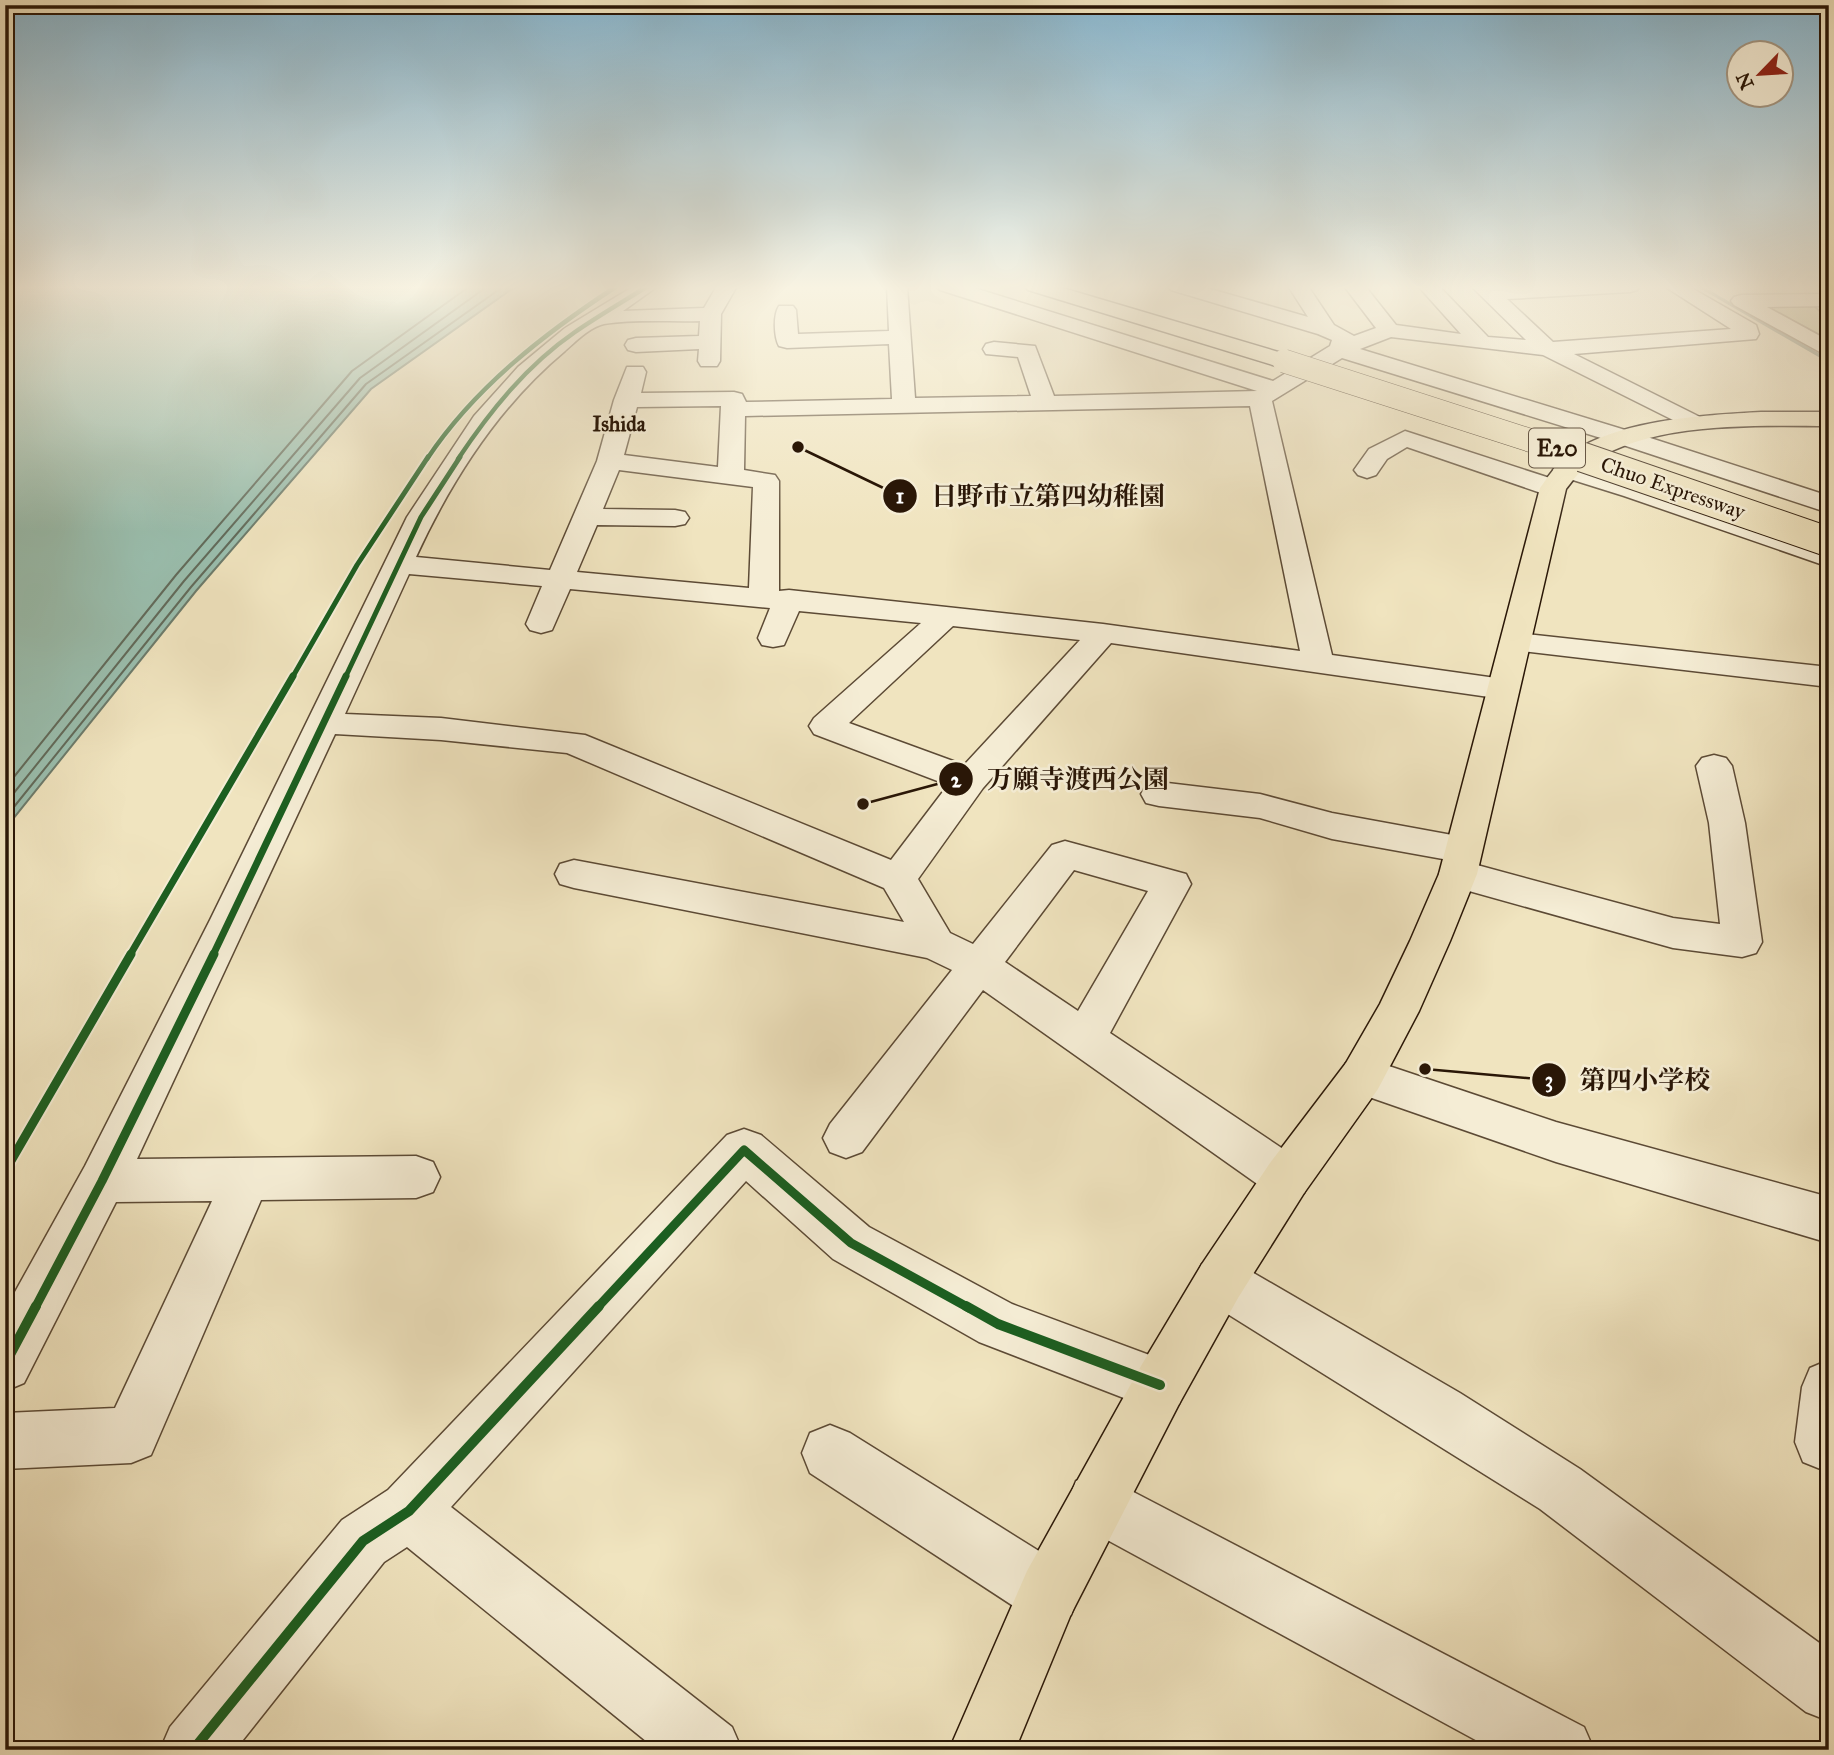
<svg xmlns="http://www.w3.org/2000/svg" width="1834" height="1755" viewBox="0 0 1834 1755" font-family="'IM FELL Great Primer','Noto Serif JP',serif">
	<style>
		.green { fill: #c0c28e; stroke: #756c4a; stroke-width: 2 }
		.water { fill: #9abfaf; stroke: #6d7c6c; stroke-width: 2 }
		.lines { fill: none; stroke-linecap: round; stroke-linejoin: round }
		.shore { stroke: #626b5b; stroke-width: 2 }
		.stream { fill: #6d7c6c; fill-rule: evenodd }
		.minor-casing { stroke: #5c4a35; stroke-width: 3 }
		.major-casing { stroke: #2a1707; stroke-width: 3 }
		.highway-casing { stroke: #2a1707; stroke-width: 3 }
		.minor { fill: #f5edd5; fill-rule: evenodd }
		.major { fill: #f0e4bf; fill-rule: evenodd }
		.highway { fill: #f0e4bf; fill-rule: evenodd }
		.highway-bridge-far1-casing { stroke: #2a1707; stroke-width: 24; stroke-linecap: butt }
		.highway-bridge-casing { stroke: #2a1707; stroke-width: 31; stroke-linecap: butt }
		.highway-bridge-far1 { stroke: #f0e4bf; stroke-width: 23 }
		.highway-bridge { stroke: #f0e4bf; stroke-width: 29 }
		.cycleway-far4-casing { stroke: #f5edd5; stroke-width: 7 }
		.cycleway-far3-casing { stroke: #f5edd5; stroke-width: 9 }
		.cycleway-far2-casing { stroke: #f5edd5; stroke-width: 11 }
		.cycleway-far1-casing { stroke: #f5edd5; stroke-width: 13 }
		.cycleway-casing { stroke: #f5edd5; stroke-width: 15 }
		.cycleway-far4 { stroke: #1b5e20; stroke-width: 4.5 }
		.cycleway-far3 { stroke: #1b5e20; stroke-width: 5 }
		.cycleway-far2 { stroke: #1b5e20; stroke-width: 7 }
		.cycleway-far1 { stroke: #1b5e20; stroke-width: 9 }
		.cycleway { stroke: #1b5e20; stroke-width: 10 }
		.labels { text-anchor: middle; stroke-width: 5; stroke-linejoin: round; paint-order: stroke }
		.far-neighbourhood-label { font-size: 21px; font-weight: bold; fill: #2a1707; stroke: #f5edd5 }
		.far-street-label { font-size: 21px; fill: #2a1707; stroke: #f5edd5 }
		.shield { fill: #f5edd5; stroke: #675745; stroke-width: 2 }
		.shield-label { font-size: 23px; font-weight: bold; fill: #2a1707 }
		.leader { fill: none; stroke: #2a1707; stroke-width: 2.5 }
		.callout-dot { fill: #2a1707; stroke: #f5edd5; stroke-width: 2.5 }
		.mark-label { font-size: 21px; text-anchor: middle; font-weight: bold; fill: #fff }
		.callout-label { font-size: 26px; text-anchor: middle; font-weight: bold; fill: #2a1707; stroke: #f5edd5; stroke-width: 5; stroke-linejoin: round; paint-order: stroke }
	</style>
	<rect width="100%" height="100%" fill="#f0e4bf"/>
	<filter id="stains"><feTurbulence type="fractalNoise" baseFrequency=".00286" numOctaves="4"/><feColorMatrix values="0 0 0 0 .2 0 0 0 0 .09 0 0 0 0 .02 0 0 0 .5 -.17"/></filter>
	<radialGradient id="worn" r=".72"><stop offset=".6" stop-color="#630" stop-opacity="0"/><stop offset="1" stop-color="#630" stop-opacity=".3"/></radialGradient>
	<polygon class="green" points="1812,304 1829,320 1829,340 1766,306"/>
	<polygon class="water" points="5,286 516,286 371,389 196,591 5,829"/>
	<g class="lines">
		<g class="shore">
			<polyline points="5,788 176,575 352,371 470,286"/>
			<polyline points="5,804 184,581 360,378 488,286"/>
			<polyline points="5,818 191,587 366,384 504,286"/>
		</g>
		<polygon class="stream" points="1696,286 1702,286 1829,359 1829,363"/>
		<defs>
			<g id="minor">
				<path d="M634 286H658L623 311 704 308 717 286H737L721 314 720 361 717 366H701L698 361 699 349 636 352 628 350 625 345 628 340 636 338 699 336 700 321C669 322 634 319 604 324 590 327 575 342 565 351 499 406 452 479 416 557L550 570 597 461 614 400 627 367H643L646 372 641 393 734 392 742 394 746 402 892 399 889 344 787 348 779 346C774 337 773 315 779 306H793L796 310 798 334 889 331 887 286H907L915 398 1031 396 1018 357 986 354 983 349 986 344 994 342 1035 346 1054 396 1257 391 940 290 937 286H968L1273 381 1330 346 1332 340 1318 334 1171 290 1168 286H1200L1308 317 1288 286H1308L1334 325 1354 336 1376 328 1344 286H1365L1396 325 1461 334 1418 286H1439L1488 337 1526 340 1471 286H1640L1637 290 1630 292 1507 299 1553 342 1731 329 1664 286H1688L1756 325 1759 334 1756 339 1574 354 1700 417 1703 422 1700 427 1691 429 1543 355 1391 337 1360 349 1635 433 1829 496V513L1617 443 1342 358 1272 401 1332 655 1503 679 1515 682 1519 689 1515 696 1503 699 1111 643 983 788 918 879 950 933 973 944 1052 845 1065 841 1186 874 1191 884 1110 1033 1304 1163 1311 1178 1304 1193 1287 1199 1270 1193 983 990 862 1152 846 1158 830 1152 823 1138 830 1124 952 970 927 958 574 888 560 884 555 874 560 864 574 860 904 922 884 888 567 753 441 740 335 734 137 1159 416 1156 433 1162 440 1177 433 1192 416 1198 261 1200 151 1455 131 1463 5 1469V1413L115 1408 212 1201 116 1202 24 1383 5 1391V1310L85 1166 210 920 407 517 474 416 518 367 565 328ZM721 406 718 467 624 455 637 407ZM1250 406 1300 651 1103 624 789 590 779 591V481L775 475 744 470 745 416ZM619 470 753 487 749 588 577 572 597 525 675 526 685 524 689 518 685 512 675 510 603 509ZM409 574 542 586 526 624 530 630 541 633 552 630 570 589 770 608 758 638 762 645 773 647 784 645 799 611 921 623 814 718 809 726 814 734 948 785 891 860 585 735 441 718 345 714ZM953 626 1080 640 964 765 849 723ZM1074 870 1148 891 1078 1011 1005 962Z"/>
				<polygon points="1829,294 1829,306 1767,307 1829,341 1829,357 1734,305 1731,301 1734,297 1741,295"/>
				<polygon points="1405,431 1562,482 1566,488 1562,494 1553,496 1544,494 1407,447 1387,459 1376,475 1367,478 1358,475 1354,470 1369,449"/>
				<polygon points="1566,462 1642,484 1829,549 1829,567 1624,496 1557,475 1553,470 1557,465"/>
				<polygon points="1516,633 1829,667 1829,687 1505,649 1500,642 1505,635"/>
				<polygon points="1714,755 1726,758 1732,766 1745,823 1762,942 1756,953 1742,957 1673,948 1444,884 1439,874 1444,864 1454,861 1332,839 1260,818 1159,806 1146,803 1141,794 1146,785 1159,782 1260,794 1332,813 1463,837 1476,841 1482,850 1476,859 1466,862 1673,918 1720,924 1709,823 1696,766 1702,758"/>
				<polygon points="1362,1057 1556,1122 1829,1197 1829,1243 1556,1162 1346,1089 1340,1076 1346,1063"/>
				<polygon points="744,1129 761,1135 869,1227 1012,1304 1179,1366 1187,1385 1179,1404 1160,1412 979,1342 833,1259 746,1181 451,1507 732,1727 742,1750 657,1750 407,1547 384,1562 235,1750 160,1750 170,1727 342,1520 388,1490 727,1135"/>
				<polygon points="1220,1257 1238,1264 1460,1393 1580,1469 1829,1650 1829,1721 1806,1712 1540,1509 1202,1298 1194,1281 1202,1264"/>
				<polygon points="1829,1360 1829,1468 1823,1470 1803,1462 1795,1442 1802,1387 1810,1368"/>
				<polygon points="830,1425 850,1433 1071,1571 1079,1593 1071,1615 1049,1623 1027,1615 810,1473 802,1453 810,1433"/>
				<polygon points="1097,1473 1584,1727 1594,1750 1494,1750 1076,1523 1068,1502 1076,1481"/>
			</g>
			<path id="major" d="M1761 412H1829V426C1755 426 1643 420 1583 469 1577 474 1571 483 1566 489L1477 874 1450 941 1419 1011 1378 1089 1304 1193 1238 1298 1179 1404 1071 1614 1015 1750H949L1027 1571 1141 1366 1202 1264 1270 1163 1346 1063 1380 1004 1410 941 1439 874 1540 488C1547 478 1555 466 1564 459 1609 420 1704 415 1761 412Z"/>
			<polygon id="highway" points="1025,286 1056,286 1292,356 1295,361 1292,366 1276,366 1028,290"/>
		</defs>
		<use href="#minor" class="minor-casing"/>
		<use href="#major" class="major-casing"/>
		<use href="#highway" class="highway-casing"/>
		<use href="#minor" class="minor"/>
		<use href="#major" class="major"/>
		<use href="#highway" class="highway"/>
		<defs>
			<polyline id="highway-bridge-far1" points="1284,361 1588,459"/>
			<polyline id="highway-bridge" points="1582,457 1829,542"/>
		</defs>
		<use href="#highway-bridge-far1" class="highway-bridge-far1-casing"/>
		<use href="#highway-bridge" class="highway-bridge-casing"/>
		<use href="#highway-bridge-far1" class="highway-bridge-far1"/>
		<use href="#highway-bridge" class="highway-bridge"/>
		<defs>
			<g id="cycleway-far4">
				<path d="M427 459C475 387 545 333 617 286"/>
				<path d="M458 459C490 411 527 365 575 332 598 316 624 301 648 286"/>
			</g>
			<g id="cycleway-far3">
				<polyline points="292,678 357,565 428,457"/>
				<polyline points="345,678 421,517 460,457"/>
			</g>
			<g id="cycleway-far2">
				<polyline points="130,955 293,676"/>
				<polyline points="213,955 346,676"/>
			</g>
			<g id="cycleway-far1">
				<polyline points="5,1171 131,954"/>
				<polyline points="35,1308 102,1181 214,954"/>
				<polyline points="597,1308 744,1150 851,1243 969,1308"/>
			</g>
			<g id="cycleway">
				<polyline points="966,1306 998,1324 1160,1385"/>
				<polyline points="5,1364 36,1306"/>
				<polyline points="193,1750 363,1541 409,1511 599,1306"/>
			</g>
		</defs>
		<use href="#cycleway-far4" class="cycleway-far4-casing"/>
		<use href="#cycleway-far3" class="cycleway-far3-casing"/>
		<use href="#cycleway-far2" class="cycleway-far2-casing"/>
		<use href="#cycleway-far1" class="cycleway-far1-casing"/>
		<use href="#cycleway" class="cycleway-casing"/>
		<use href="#cycleway-far4" class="cycleway-far4"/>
		<use href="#cycleway-far3" class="cycleway-far3"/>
		<use href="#cycleway-far2" class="cycleway-far2"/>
		<use href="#cycleway-far1" class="cycleway-far1"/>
		<use href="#cycleway" class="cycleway"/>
	</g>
	<linearGradient id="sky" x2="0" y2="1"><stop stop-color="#89b8d1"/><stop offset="0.54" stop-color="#f8f3e2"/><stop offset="1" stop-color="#f8f3e2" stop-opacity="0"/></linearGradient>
	<rect width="1834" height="532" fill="url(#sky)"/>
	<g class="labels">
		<g class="far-neighbourhood-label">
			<text x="619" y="431">Ishida</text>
		</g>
		<g class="far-street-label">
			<text transform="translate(1673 488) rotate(19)" y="7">Chuo Expressway</text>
		</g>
		<rect class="shield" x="1529" y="428.5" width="56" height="39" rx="5"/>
		<g class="shield-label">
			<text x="1557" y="456">E20</text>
		</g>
	</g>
	<path class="leader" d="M798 447L900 496M863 804L956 779M1425 1069L1549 1080"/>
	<g class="callout-dot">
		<circle cx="798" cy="447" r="7"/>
		<circle cx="863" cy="804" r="7"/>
		<circle cx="1425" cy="1069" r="7"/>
		<circle cx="900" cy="496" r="18"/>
		<circle cx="956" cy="779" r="18"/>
		<circle cx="1549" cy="1080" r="18"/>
	</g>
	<g class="mark-label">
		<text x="900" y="503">1</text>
		<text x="956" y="787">2</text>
		<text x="1549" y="1087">3</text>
	</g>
	<g class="callout-label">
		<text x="1048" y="505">日野市立第四幼稚園</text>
		<text x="1078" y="788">万願寺渡西公園</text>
		<text x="1645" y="1089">第四小学校</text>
	</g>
	<rect width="1834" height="1755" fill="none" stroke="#f0e4bf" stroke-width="28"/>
	<rect x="7" y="7" width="1820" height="1741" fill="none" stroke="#2a1707" stroke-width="3.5"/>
	<rect x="14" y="14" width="1806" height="1727" fill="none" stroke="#2a1707" stroke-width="2"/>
	<g transform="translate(1760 74) rotate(245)"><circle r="33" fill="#f5edd5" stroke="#a49783" stroke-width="2"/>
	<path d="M0-5L12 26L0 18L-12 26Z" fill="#8f2418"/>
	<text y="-10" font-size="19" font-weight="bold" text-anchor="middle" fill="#2a1707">N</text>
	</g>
	<rect width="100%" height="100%" filter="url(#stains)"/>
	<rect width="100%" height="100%" fill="url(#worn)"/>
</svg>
